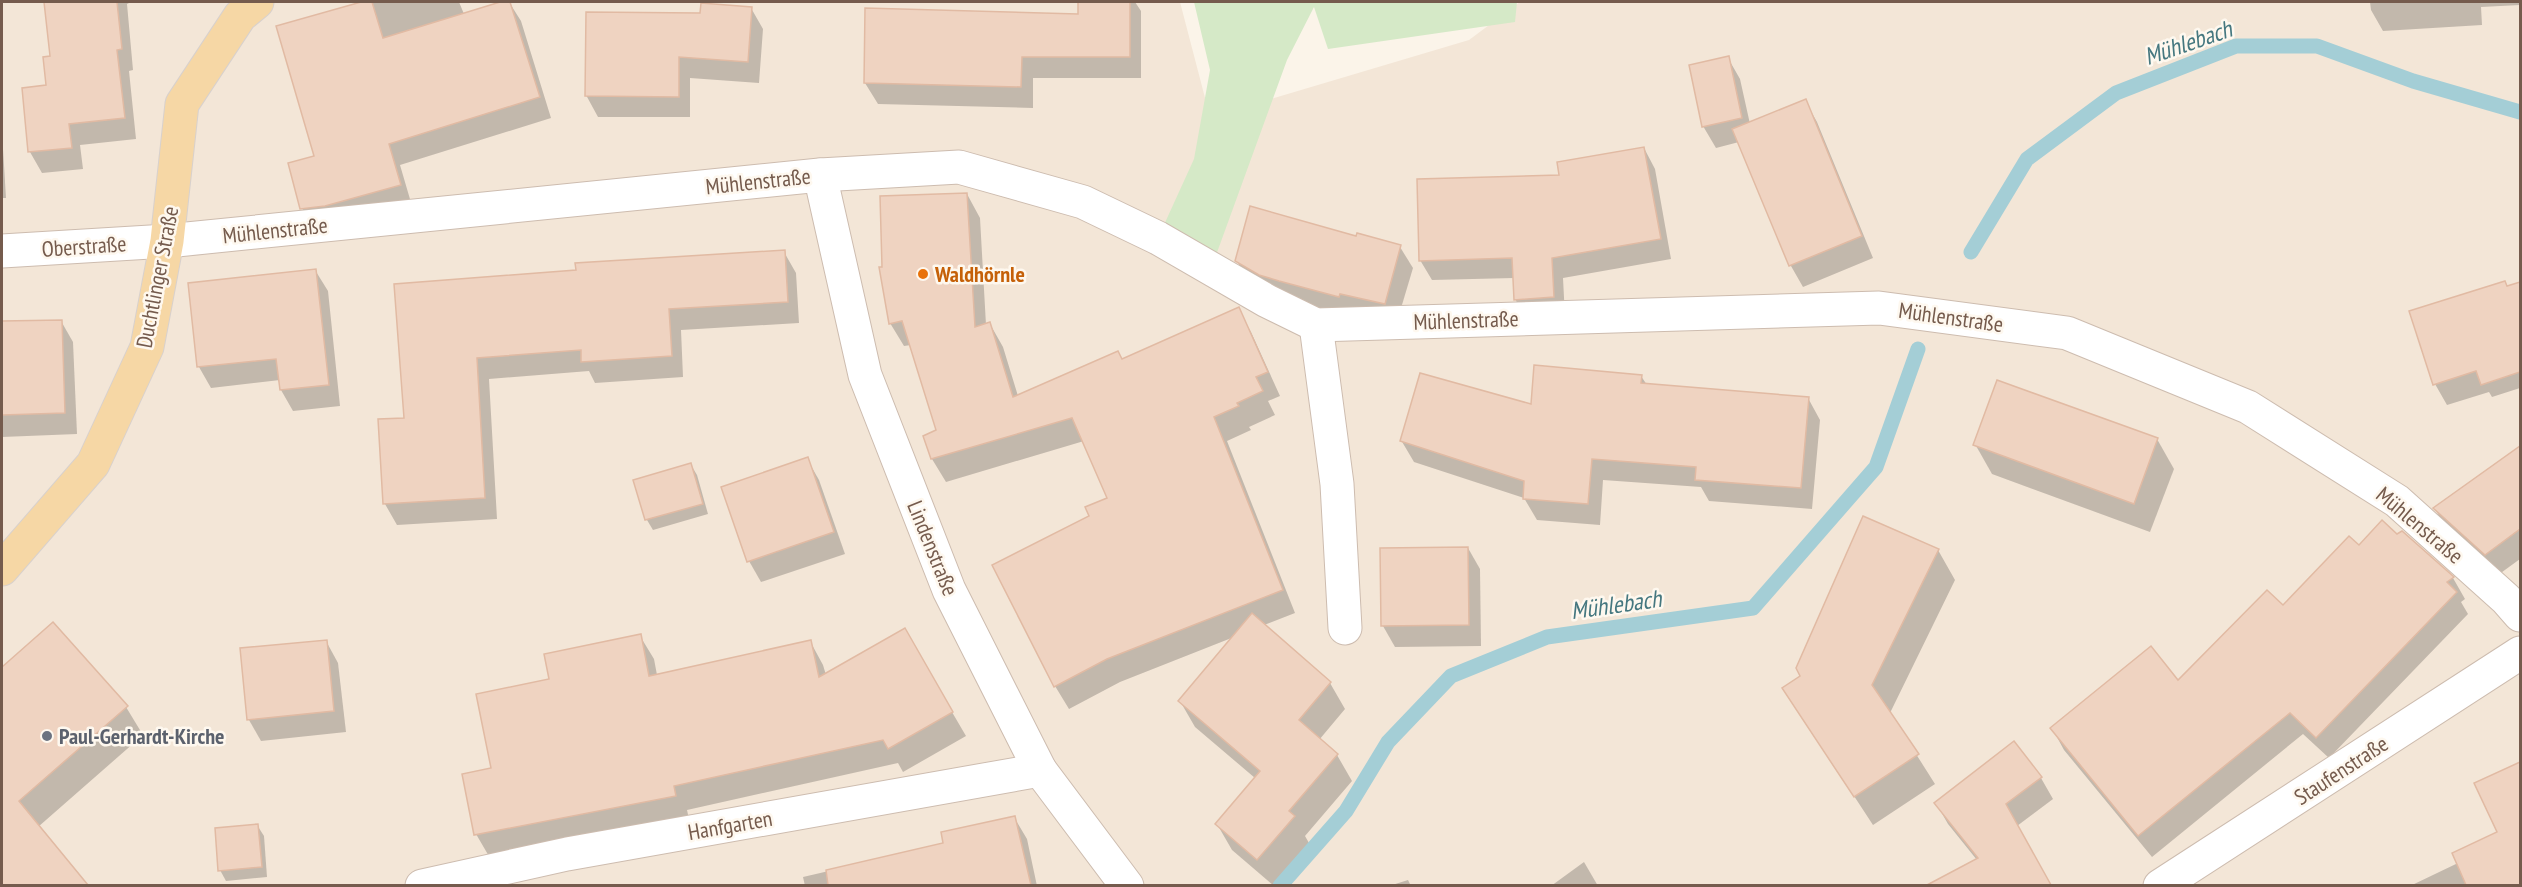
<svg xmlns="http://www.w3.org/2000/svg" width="2522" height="887" viewBox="0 0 2522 887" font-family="'PT Sans Narrow',sans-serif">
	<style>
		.residential { fill: #f3e6d7 }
		.green { fill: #d5e9c7 }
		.shadow { fill: #0003 }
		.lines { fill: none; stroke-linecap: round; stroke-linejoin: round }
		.stream { stroke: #a4ced6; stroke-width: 15 }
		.building { fill: #efd3c1; stroke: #e1baa3; stroke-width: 1.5 }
		.minor-casing { stroke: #cdbcaf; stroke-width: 35 }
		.major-casing { stroke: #d8d1cd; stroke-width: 35 }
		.minor { stroke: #fff; stroke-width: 33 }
		.major { stroke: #f6d7a5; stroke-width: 33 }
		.food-dot { fill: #e8710a; stroke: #fef8ef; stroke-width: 2 }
		.worship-dot { fill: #6b7280; stroke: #fef8ef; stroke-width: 2 }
		.labels { text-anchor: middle; stroke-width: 5; stroke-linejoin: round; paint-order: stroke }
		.street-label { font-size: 22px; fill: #755b4d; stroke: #fef8ef }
		.food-label { font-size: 22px; font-weight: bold; fill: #c56008; stroke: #fef8ef; text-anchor: start }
		.worship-label { font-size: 22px; font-weight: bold; fill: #5b616d; stroke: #fef8ef; text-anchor: start }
		.water-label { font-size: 24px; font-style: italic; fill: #45777f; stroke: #fef8ef }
	</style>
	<rect width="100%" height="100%" fill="#fbf4e9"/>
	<polygon class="residential" points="2,2 1180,2 1210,117 1469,40 1520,2 2520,2 2520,885 2,886"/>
	<polygon class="green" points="1194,2 1517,2 1515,22 1328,49 1314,7 1287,60 1211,269 1158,238 1194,159 1210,70"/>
	<g class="shadow">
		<polygon points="45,2 131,2 127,4 133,70 129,71 136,139 80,145 83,169 42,173 30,152 48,87 51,57"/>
		<polygon points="367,2 459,2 464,14 509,2 521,21 551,118 400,165 412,206 314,229 302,208 316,157 278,27"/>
		<polygon points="1080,2 1135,2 1141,11 1141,78 1033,78 1033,108 878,104 865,83 1080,16"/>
		<polygon points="2370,2 2520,2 2520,5 2481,7 2482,25 2383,31 2371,10"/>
		<polygon points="751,8 763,29 759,83 690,78 690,117 598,117 586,95 701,15"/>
		<polygon points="1728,58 1740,79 1750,124 1805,101 1817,122 1873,258 1803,287 1791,266 1739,142 1716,148 1703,126"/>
		<polygon points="2,132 6,198 2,198"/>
		<polygon points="1644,148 1655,169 1671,259 1563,278 1565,317 1527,319 1515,299 1514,278 1432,280 1420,260 1561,176"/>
		<polygon points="967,194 980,218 986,325 990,324 1003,347 1018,396 1122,360 1238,309 1251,332 1280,396 1268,401 1275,415 1249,427 1251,430 1227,441 1295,613 1264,625 1330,683 1345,709 1319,740 1337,755 1352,781 1305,836 1309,843 1273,885 1232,850 1217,824 1255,778 1195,727 1180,701 1234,637 1120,682 1069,709 1055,686 1091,517 1109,499 1084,441 946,482 932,459 924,437 937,431 911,345 904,346 890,323"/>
		<polygon points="1357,238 1400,247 1413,268 1396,325 1351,318 1272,296 1249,282 1237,261"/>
		<polygon points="784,252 796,273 799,323 681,330 683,377 595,383 589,371 489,379 497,519 397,525 385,504 406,419 577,271"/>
		<polygon points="315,270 328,291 340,406 293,411 281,390 280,380 211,388 199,367 190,284"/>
		<polygon points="2520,283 2520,388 2492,397 2489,392 2447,405 2435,384 2507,287"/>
		<polygon points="61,321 73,342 77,434 2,437 2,323"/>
		<polygon points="1641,376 1647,385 1808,398 1820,420 1812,509 1709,501 1701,487 1603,480 1600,525 1537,520 1524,498 1414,462 1401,440"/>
		<polygon points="2157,439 2174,469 2150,532 1992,474 1975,444"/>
		<polygon points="2518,449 2520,452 2520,559 2498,575 2447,530 2435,509"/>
		<polygon points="807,459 819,480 845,554 761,582 749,561"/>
		<polygon points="691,465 697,475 708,514 653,530 647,520 635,481"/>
		<polygon points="2402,532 2453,578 2465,599 2461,602 2468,614 2329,758 2303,734 2152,857 2064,750 2052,728 2178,682 2283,607"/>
		<polygon points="1468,548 1480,569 1481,646 1395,647 1383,626"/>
		<polygon points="1938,550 1955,580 1890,713 1935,784 1873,825 1784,689 1802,676"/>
		<polygon points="53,624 126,707 143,735 38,827 84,886 2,886 2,669"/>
		<polygon points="904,630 966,736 903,772 898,763 687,810 689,819 490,858 476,834 493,770 550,680 640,636 654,659 657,675 810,641 823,665 826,675"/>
		<polygon points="326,641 338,663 346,732 261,741 249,720"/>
		<polygon points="2520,763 2520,886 2410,886 2458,863 2499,832 2476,784"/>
		<polygon points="2041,778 2053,799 2017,826 2050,886 1930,886 1977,860 1948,824 1936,803"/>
		<polygon points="1014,817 1027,839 1037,886 805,886 803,877 945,844"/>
		<polygon points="257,825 264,836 267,877 226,881 220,870"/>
		<polygon points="1584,862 1598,886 1551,886"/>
		<polygon points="1408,880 1411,886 1389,886"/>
	</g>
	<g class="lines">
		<g class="stream">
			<polyline points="1971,252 2027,159 2116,93 2236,46 2317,46 2413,81 2520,112"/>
			<polyline points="1280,886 1346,811 1388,742 1451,676 1547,637 1753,608 1876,467 1918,349"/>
		</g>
	</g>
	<g class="building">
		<polygon points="44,2 117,2 122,49 117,50 125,118 69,124 72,148 28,152 22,88 46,85 43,57 50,56"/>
		<polygon points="361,2 372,2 383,38 500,2 510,2 540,97 389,144 401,185 325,206 300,209 288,163 314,156 276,26"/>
		<polygon points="1078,2 1130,2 1130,57 1022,57 1021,87 864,83 865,8 1078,14"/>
		<polygon points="701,3 752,7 748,62 679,57 679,97 585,96 586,12 700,13"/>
		<polygon points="1729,56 1742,118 1702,127 1689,65"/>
		<polygon points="1806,99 1862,236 1789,266 1732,129"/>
		<polygon points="1644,147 1661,239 1552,258 1554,297 1514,300 1512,258 1419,261 1417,179 1559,175 1557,162"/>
		<polygon points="967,193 975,327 990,322 1013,397 1118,351 1122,359 1239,307 1268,372 1256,377 1263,391 1237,403 1239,406 1214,417 1283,590 1107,659 1054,687 992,565 1089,516 1085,507 1107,498 1072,418 931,459 923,436 936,430 902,321 889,324 879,267 882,267 880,196"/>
		<polygon points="1250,206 1356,236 1357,233 1401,245 1385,304 1340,294 1339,297 1279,281 1259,275 1235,261"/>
		<polygon points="785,250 788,302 669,309 672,356 581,362 581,350 477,358 485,498 383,504 378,419 404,418 394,284 576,270 575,263"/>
		<polygon points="316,269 329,385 280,390 276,359 197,367 188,283"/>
		<polygon points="2505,281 2507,286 2520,282 2520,372 2481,385 2476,371 2433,385 2409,311"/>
		<polygon points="62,320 65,413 2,415 2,321"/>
		<polygon points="1534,365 1642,375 1641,383 1809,397 1801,488 1695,480 1696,467 1592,459 1588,504 1523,499 1524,481 1400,441 1420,373 1531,404"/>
		<polygon points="1997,380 2158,438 2134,504 1973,445"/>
		<polygon points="2520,446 2520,529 2485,555 2433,508"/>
		<polygon points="808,457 834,532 747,562 721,487"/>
		<polygon points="691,463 703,504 645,520 633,480"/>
		<polygon points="1863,516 1939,549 1872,685 1919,754 1854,797 1782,688 1800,676 1796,668"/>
		<polygon points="2382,520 2397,534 2402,531 2454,577 2447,582 2457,592 2316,738 2290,713 2138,836 2050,728 2151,646 2178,680 2267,590 2283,605 2349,536 2359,545"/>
		<polygon points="1468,547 1469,625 1381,626 1380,548"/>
		<polygon points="1252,613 1331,682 1299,720 1338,754 1289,811 1295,816 1257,860 1215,824 1260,771 1178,701"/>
		<polygon points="53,622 128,706 19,801 88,885 2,885 2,667"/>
		<polygon points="905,628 953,712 888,749 883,740 674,786 676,796 474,835 462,774 491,768 476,694 549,679 544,654 641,634 649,676 811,640 819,677"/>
		<polygon points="327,640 334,711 247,720 240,648"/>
		<polygon points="2014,741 2042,777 2006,804 2051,885 1927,885 1978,858 1934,803"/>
		<polygon points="2520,762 2520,885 2466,885 2452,853 2497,832 2474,783"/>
		<polygon points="1015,816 1031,885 828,885 826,870 943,843 941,832"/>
		<polygon points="258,824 262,867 218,871 215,828"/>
	</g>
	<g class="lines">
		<defs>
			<g id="minor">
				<polyline points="820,175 865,375 949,590 1040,770 1127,886"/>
				<polyline points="2,251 167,241 820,175 959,167 1083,202 1158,238 1267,301 1316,325 1879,308 2067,333 2248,407 2397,501 2506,599 2520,615"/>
				<polyline points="1316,325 1337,484 1345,628"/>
				<polyline points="422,886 567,854 1040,770"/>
				<polyline points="2160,886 2520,653"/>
			</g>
			<polyline id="major" points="2,569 93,464 147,347 167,241 182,104 240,16 257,2"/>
		</defs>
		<use href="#minor" class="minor-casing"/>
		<use href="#major" class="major-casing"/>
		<use href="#minor" class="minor"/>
		<use href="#major" class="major"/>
	</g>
	<circle class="food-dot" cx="923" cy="274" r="6"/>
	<circle class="worship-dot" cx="47" cy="736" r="6"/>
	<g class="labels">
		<g class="street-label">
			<text transform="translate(758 181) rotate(-6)" y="8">Mühlenstraße</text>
			<text transform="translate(275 230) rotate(-6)" y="8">Mühlenstraße</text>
			<text transform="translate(84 246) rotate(-4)" y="8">Oberstraße</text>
			<text transform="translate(157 277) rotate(-79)" y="8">Duchtlinger Straße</text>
			<text transform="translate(1951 317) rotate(8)" y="8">Mühlenstraße</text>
			<text transform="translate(1466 320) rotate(-2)" y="8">Mühlenstraße</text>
			<text transform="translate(2420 525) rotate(40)" y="8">Mühlenstraße</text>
			<text transform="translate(933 548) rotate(68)" y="8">Lindenstraße</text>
			<text transform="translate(2341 770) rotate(-33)" y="8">Staufenstraße</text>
			<text transform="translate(730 825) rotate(-10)" y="8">Hanfgarten</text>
		</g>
		<g class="food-label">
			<text x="935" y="282">Waldhörnle</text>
		</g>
		<g class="worship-label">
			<text x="59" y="744">Paul-Gerhardt-Kirche</text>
		</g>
		<g class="water-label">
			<text transform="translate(2188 43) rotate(-19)" y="8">Mühlebach</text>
			<text transform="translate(1616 605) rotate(-8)" y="8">Mühlebach</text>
		</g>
	</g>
	<rect width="2522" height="887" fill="none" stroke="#755b4d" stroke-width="6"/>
</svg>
